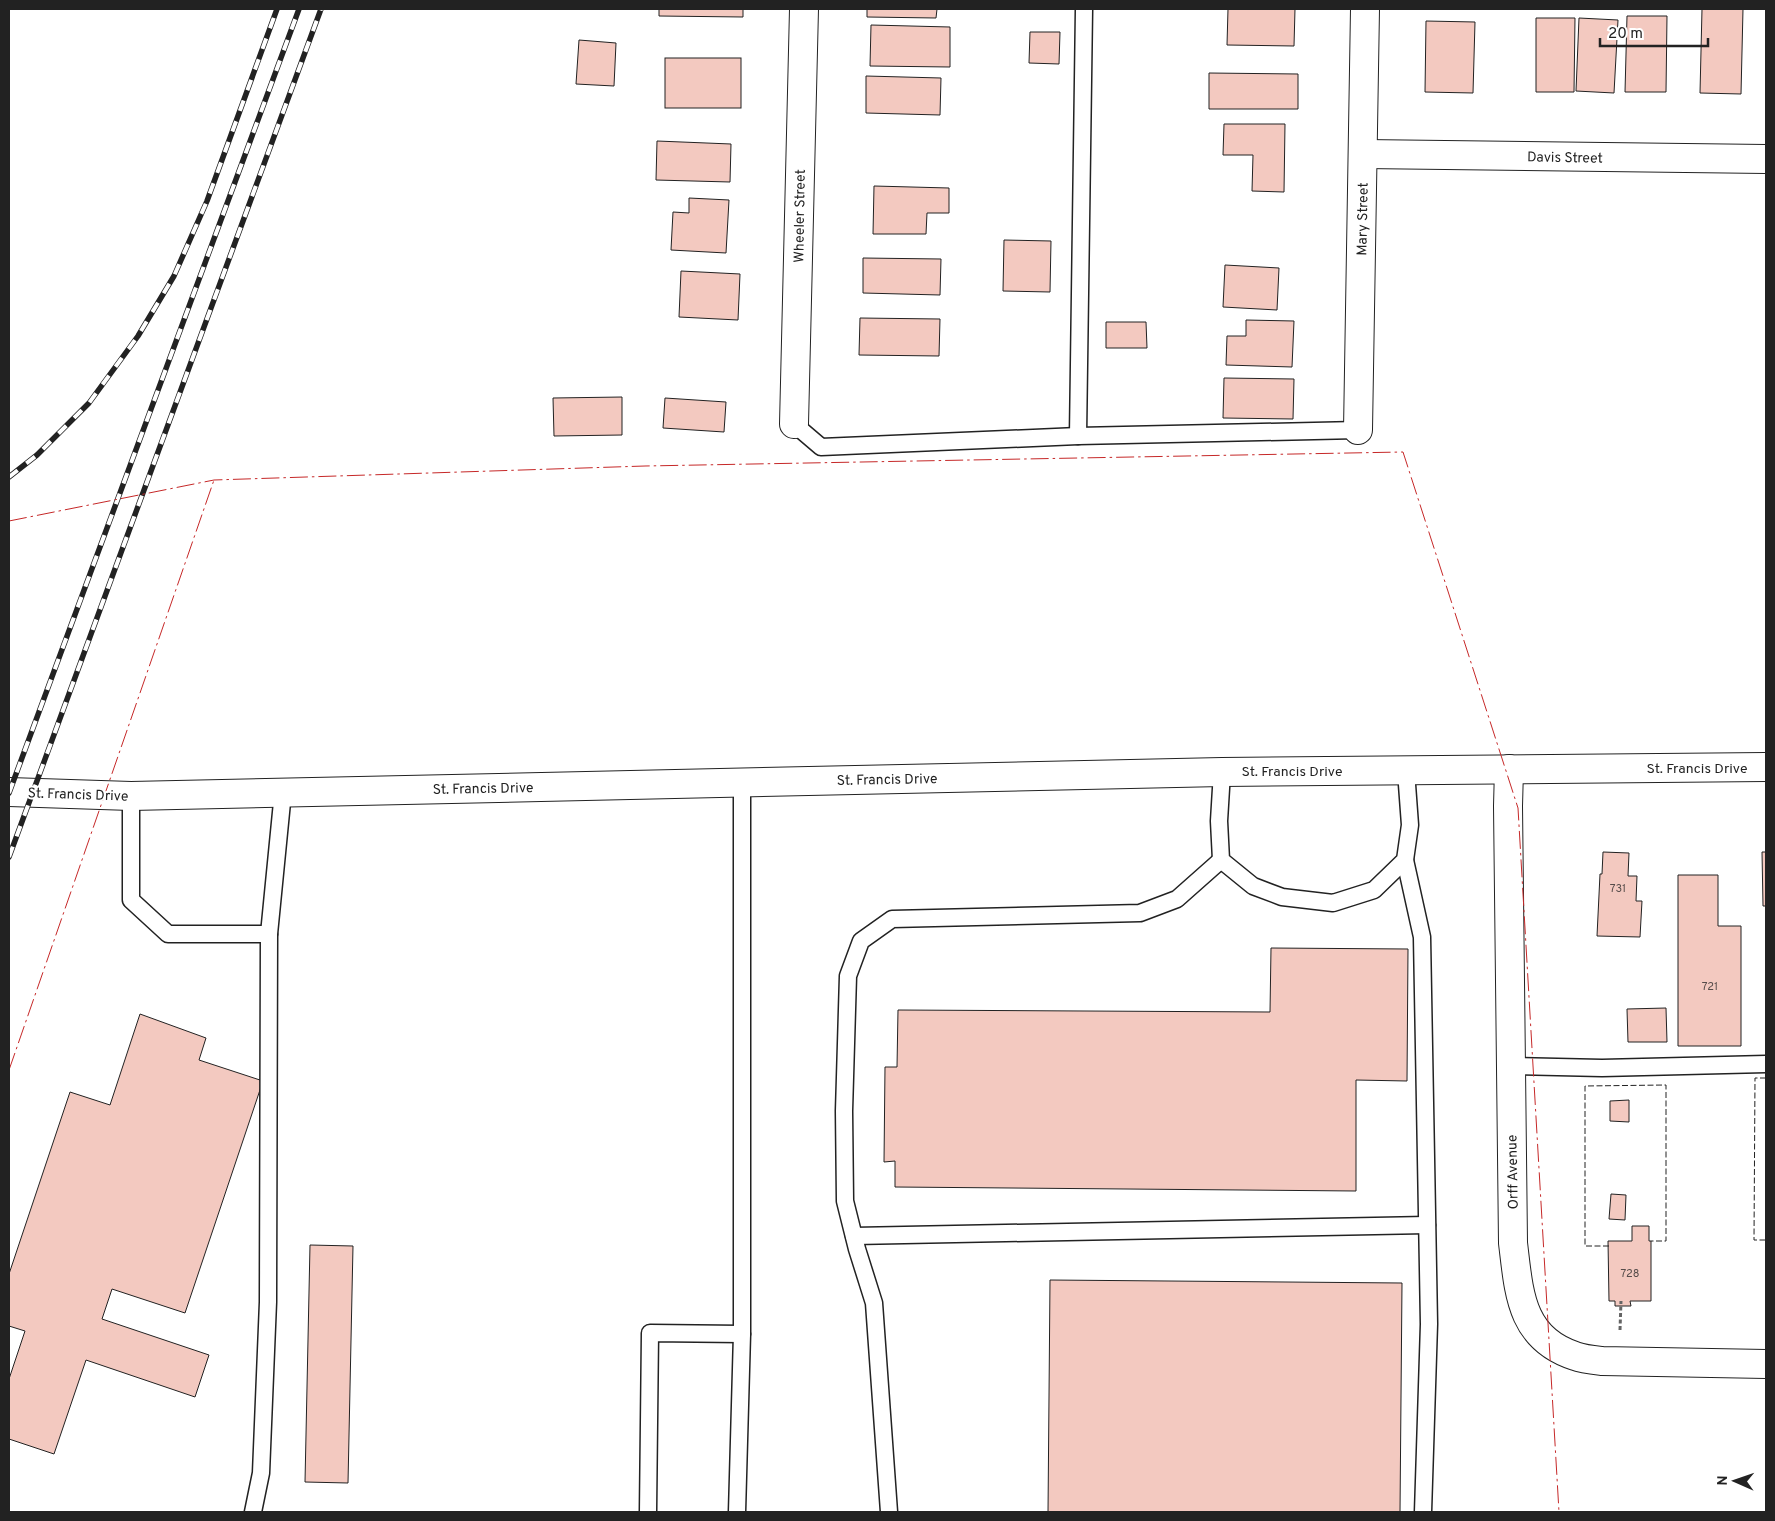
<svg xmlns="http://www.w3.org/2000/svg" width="1775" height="1521" viewBox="0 0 1775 1521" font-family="Overpass,sans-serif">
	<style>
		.building { fill: #f3c9c0; stroke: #222 }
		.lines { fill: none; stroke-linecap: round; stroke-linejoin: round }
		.service-casing { stroke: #222; stroke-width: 19 }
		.minor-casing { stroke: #222; stroke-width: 30 }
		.tertiary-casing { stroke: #222; stroke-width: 30 }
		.path { stroke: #646464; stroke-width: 3; stroke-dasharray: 4 2.5; stroke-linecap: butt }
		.service { stroke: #fff; stroke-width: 16 }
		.minor { stroke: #fff; stroke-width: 28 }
		.tertiary { stroke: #fff; stroke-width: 28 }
		.rail-casing { stroke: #222; stroke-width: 5.5 }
		.rail { stroke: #fff; stroke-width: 4; stroke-dasharray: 11; stroke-linecap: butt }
		.fence { stroke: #222; stroke-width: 1; stroke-dasharray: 6 2.5; stroke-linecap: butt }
		.power { stroke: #c62828; stroke-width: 1; stroke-dasharray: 18 4 2.5 4; stroke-linecap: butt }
		.labels { text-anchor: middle; stroke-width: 4; stroke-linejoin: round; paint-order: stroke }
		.number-label { font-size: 11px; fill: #564c4a }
		.street-label { font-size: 14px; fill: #222; stroke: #fff }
	</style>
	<rect width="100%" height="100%" fill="#fff"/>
	<g class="building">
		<polygon points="659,9 743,9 743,17 659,16"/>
		<polygon points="867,9 937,9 936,18 867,17"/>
		<polygon points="1228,9 1295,9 1294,46 1227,45"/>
		<polygon points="1702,9 1743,9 1741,94 1700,93"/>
		<polygon points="1627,16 1667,16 1666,92 1625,92"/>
		<polygon points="1536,18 1575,18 1574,92 1536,92"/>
		<polygon points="1579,18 1618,20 1614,93 1576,91"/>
		<polygon points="1426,21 1475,22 1473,93 1425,92"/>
		<polygon points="871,25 950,27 950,67 870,66"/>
		<polygon points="1030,32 1060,32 1059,64 1029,63"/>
		<polygon points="579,40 616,43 614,86 576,84"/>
		<rect x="665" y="58" width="76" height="50"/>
		<polygon points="1209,73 1298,74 1298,109 1209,109"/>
		<polygon points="866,76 941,78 940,115 866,113"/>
		<polygon points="1224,124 1285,124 1284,192 1252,191 1253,155 1223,155"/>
		<polygon points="657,141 731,144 730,182 656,180"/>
		<polygon points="874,186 949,188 949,213 927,213 926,234 873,234"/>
		<polygon points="689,198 729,200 726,253 671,250 673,212 689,213"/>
		<polygon points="1004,240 1051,241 1050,292 1003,291"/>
		<polygon points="863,258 941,259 940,295 863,293"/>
		<polygon points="1225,265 1279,268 1277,310 1223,307"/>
		<polygon points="681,271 740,274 738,320 679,317"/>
		<polygon points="860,318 940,319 939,356 859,355"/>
		<polygon points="1246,320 1294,321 1292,367 1226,365 1227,336 1246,336"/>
		<polygon points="1106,322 1146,322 1147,348 1106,348"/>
		<polygon points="1224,378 1294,379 1293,419 1223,418"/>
		<polygon points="622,397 622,435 554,436 553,398"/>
		<polygon points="665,398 726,402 724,432 663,428"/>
		<polygon points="1603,852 1629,853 1628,876 1637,876 1636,901 1642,901 1640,937 1597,936 1600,874 1602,874"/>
		<polygon points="1762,852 1766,852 1766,915 1766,906 1763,906"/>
		<polygon points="1678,875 1718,875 1718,926 1741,926 1741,1046 1678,1046"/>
		<polygon points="1271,948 1408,949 1407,1081 1356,1080 1356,1191 895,1187 895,1161 884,1162 885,1067 897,1067 898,1010 1270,1012"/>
		<polygon points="1666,1008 1667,1042 1628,1042 1627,1009"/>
		<polygon points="140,1014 206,1038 199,1060 263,1081 185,1313 112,1289 102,1319 209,1355 195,1397 86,1360 54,1454 9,1439 9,1379 25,1331 9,1326 9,1274 70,1092 110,1105"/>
		<polygon points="1629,1100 1629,1122 1610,1121 1610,1101"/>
		<polygon points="1611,1194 1626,1195 1625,1220 1609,1219"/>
		<polygon points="1632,1226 1649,1226 1649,1241 1651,1241 1651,1301 1630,1301 1631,1306 1615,1306 1615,1301 1609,1301 1608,1241 1632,1241"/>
		<polygon points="310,1245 353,1246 348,1483 305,1482"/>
		<polygon points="1050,1280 1402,1283 1400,1512 1048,1512"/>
	</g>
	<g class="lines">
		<defs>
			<g id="service">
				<polyline points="794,424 821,447 1078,436 1358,430"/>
				<polyline points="1078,436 1084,9"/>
				<polyline points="1222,772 1219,821 1221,860 1253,886 1282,897 1333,903 1374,890 1405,860 1410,825 1406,771"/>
				<polyline points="131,796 131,900 168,934 269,934 283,792"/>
				<polyline points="1405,860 1422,937 1429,1324 1423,1512"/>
				<polyline points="1511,1066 1602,1068 1766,1064"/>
				<polyline points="854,1236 1427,1225"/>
				<polyline points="253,1512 261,1473 268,1302 269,934"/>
				<polyline points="648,1512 650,1333 742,1334"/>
				<polyline points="737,1512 742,1334 742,782"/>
				<polyline points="889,1512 874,1303 857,1249 845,1201 844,1111 848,976 861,941 892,919 1140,913 1177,899 1221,860"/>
			</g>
			<g id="minor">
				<polyline points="1364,154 1766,159"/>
				<polyline points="794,424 804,9"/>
				<polyline points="1358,430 1365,9"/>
				<path d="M1509 769 1508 806 1513 1243C1519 1292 1520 1338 1575 1356 1583 1359 1593 1360 1602 1361L1766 1364"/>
			</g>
			<polyline id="tertiary" points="9,792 131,796 1222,772 1766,767"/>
		</defs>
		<use href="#service" class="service-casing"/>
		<use href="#minor" class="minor-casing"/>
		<use href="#tertiary" class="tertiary-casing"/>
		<polyline class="path" points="1620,1330 1621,1301"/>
		<use href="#service" class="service"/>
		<use href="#minor" class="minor"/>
		<use href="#tertiary" class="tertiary"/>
		<defs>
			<g id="rail">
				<polyline points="9,477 37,455 89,403 138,336 174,276 207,201 277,9"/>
				<polyline points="9,793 299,9"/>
				<polyline points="9,857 321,9"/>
			</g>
		</defs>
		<use href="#rail" class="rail-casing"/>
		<use href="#rail" class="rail"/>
		<g class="fence">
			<polyline points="1766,1078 1755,1078 1754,1240 1766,1240"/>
			<polyline points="1609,1246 1585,1246 1585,1086 1666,1085 1666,1241 1651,1241"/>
		</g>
		<g class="power">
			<polyline points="9,521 214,480 645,466 1403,452 1518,808 1559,1512"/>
			<polyline points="9,1070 214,480"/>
		</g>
	</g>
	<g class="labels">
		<g class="number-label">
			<text x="1618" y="892">731</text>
			<text x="1710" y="990">721</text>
			<text x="1630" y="1277">728</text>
		</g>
		<g class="street-label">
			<text transform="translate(1565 157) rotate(1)" y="5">Davis Street</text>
			<text transform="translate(799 216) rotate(-89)" y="5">Wheeler Street</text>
			<text transform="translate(1362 219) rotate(-89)" y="5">Mary Street</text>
			<text x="1697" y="773">St. Francis Drive</text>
			<text x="1292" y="776">St. Francis Drive</text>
			<text transform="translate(887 779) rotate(-1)" y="5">St. Francis Drive</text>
			<text transform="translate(483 788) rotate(-1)" y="5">St. Francis Drive</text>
			<text transform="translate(78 794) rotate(2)" y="5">St. Francis Drive</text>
			<text transform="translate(1512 1172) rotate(-91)" y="5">Orff Avenue</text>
		</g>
	</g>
	<rect width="1775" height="1521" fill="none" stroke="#222222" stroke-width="20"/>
	<g transform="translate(1735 1481) rotate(272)" stroke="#ffffff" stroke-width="4" paint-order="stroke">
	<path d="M0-4L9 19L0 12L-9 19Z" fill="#222222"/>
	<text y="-8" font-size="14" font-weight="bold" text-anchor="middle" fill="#222222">N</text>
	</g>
	<path d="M1600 38v8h108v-8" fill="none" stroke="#222222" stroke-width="2.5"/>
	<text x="1608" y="38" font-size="15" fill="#222222" stroke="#ffffff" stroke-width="4" paint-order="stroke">20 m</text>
</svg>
